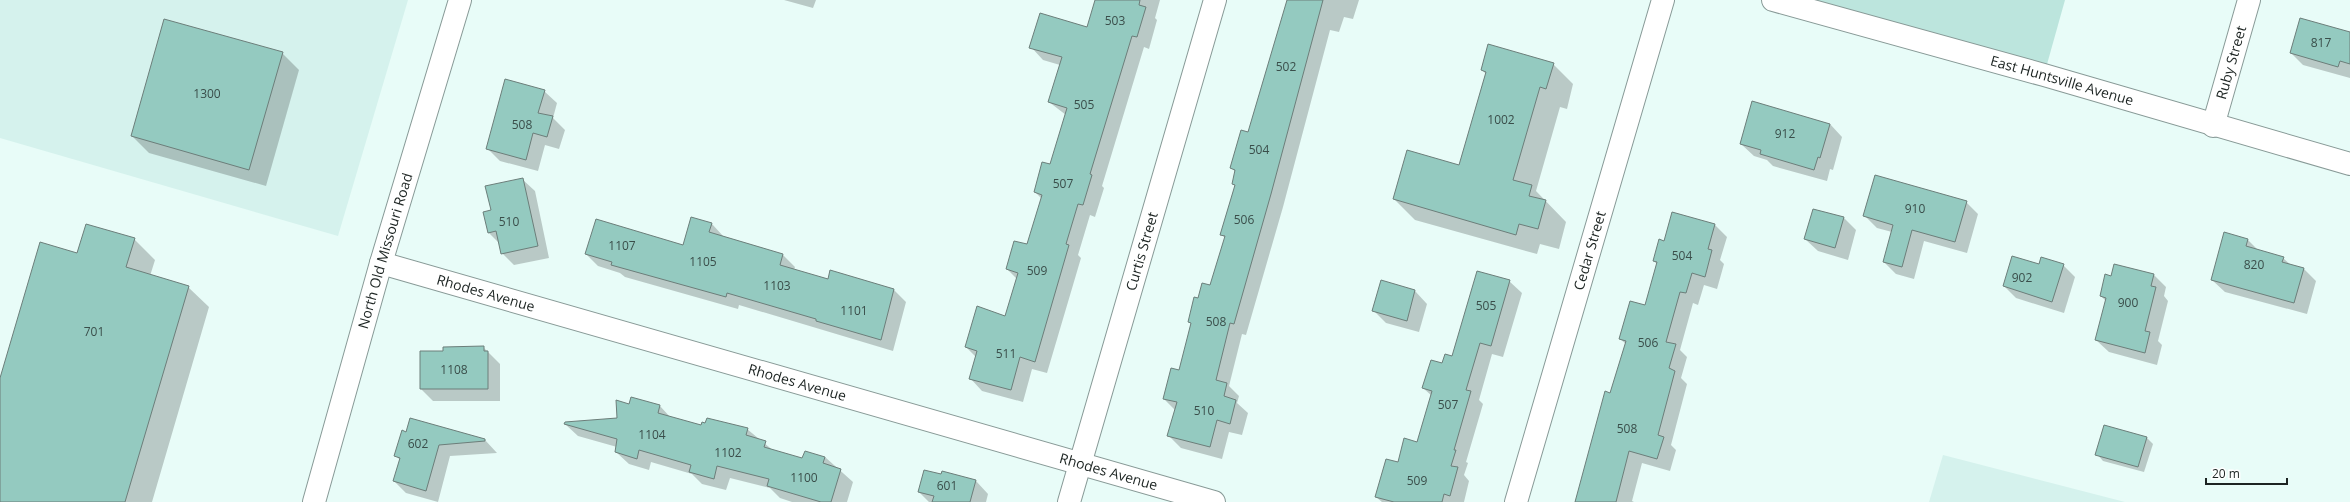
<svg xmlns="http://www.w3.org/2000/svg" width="2350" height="502" viewBox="0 0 2350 502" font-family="'Open Sans',sans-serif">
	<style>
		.built { fill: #d5f2ed }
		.green { fill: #bce5dd }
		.shadow { fill: #0003 }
		.building { fill: #94cac0; stroke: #6c7e7a }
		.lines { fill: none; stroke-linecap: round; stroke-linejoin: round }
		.street-casing { stroke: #889a97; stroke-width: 24 }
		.secondary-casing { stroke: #889a97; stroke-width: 24 }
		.street { stroke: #fff; stroke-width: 22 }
		.secondary { stroke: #fff; stroke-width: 22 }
		.labels { text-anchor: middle; stroke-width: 3; stroke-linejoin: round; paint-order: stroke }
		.number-label { font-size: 12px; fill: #3a4e4a }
		.street-label { font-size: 14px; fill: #1c2422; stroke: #fff }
	</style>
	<rect width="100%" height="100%" fill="#e8fcf8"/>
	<g class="built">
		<polygon points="0,0 408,0 338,236 0,138"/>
		<polygon points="1943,455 2125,502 1929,502"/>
	</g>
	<polygon class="green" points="1773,0 2065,0 2044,75"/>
	<g class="shadow">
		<polygon points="784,0 816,0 813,8"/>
		<polygon points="1096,0 1160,0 1155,18 1157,20 1149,49 1144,47 1102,186 1104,188 1095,217 1090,215 1078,255 1081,258 1047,373 1032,369 1023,402 982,391 970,378 976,357 966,347 1006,317 1017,279 1007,269 1027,246 1042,199 1035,192 1051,166 1066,115 1049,102 1060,65 1043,60 1031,47 1088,28"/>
		<polygon points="1288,0 1359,0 1353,19 1344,17 1339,32 1330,30 1283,207 1246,335 1242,334 1229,386 1239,396 1237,403 1248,413 1242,435 1229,432 1222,459 1181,448 1169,436 1175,410 1164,399 1180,372 1192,324 1189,322 1199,299 1211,286 1225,238 1221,234 1235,186 1233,184 1236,172 1231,168 1249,133 1254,113 1256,113"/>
		<polygon points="2350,33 2350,78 2303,65 2291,53"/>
		<polygon points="282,53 299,70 266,186 149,153 132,136"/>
		<polygon points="1553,64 1573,84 1567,109 1560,107 1536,191 1566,222 1559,249 1540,244 1537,254 1415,220 1394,199 1460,166 1486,74 1482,70"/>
		<polygon points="544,91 557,103 553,118 565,130 559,149 545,145 538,171 500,161 487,148"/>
		<polygon points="1753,102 1830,124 1842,137 1833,170 1830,169 1827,181 1773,166 1767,160 1754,156 1741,144"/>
		<polygon points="522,179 535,191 549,258 514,265 502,253 499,243 489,233 492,211"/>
		<polygon points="1966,202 1978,214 1967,253 1924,241 1914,279 1896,274 1884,262 1892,232 1877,228 1865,216"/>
		<polygon points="1844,218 1856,230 1848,260 1818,251 1805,239"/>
		<polygon points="712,224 724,237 783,255 795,267 794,270 828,280 894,290 906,302 893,351 739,305 738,309 625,277 620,273 598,266 586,254 684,246"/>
		<polygon points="1715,225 1727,237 1720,260 1724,264 1717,289 1704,285 1698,305 1693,303 1680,350 1687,357 1681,378 1687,384 1671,445 1676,450 1670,471 1642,463 1632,501 1634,502 1576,502 1626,344 1620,339 1646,306 1657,264 1654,261 1665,242"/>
		<polygon points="2225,234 2248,240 2258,250 2283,258 2291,265 2304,269 2316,281 2307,314 2225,292 2212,280"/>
		<polygon points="134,239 155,260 150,276 188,287 209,307 152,502 0,502 0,382 78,255"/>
		<polygon points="2039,265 2063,265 2075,277 2064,313 2016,298 2004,286"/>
		<polygon points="2115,265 2154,275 2166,287 2164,296 2168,301 2158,341 2162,345 2157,365 2109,352 2096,340 2106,301 2101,296 2111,277"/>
		<polygon points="1509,281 1522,293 1503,357 1492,354 1479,400 1483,404 1466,462 1468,463 1464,475 1469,481 1464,502 1382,502 1376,497 1398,464 1418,443 1432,396 1423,388 1443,364 1452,357"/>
		<polygon points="1415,291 1427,304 1419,332 1386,323 1373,310"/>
		<polygon points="483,347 500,364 500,401 433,401 421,389"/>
		<polygon points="632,398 660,406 671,418 702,426 747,429 775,452 803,460 825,457 853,482 847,502 792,502 780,498 770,488 730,478 726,490 702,484 692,474 651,462 649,470 629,464 616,452 617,447 578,436 565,424 618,418 630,405"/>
		<polygon points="407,433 485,440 497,453 450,456 438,502 406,493 394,481 400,460 396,456"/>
		<polygon points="2146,437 2153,444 2144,472 2103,461 2097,454"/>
		<polygon points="942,472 976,481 988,494 986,502 929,502 919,492 941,475"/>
	</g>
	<g class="building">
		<polygon points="1095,0 1140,0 1139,5 1146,7 1137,37 1132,36 1090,174 1092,175 1083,205 1078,204 1066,244 1069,245 1035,362 1020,357 1011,390 969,379 977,351 965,347 977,306 1005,316 1018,273 1006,269 1014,241 1027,244 1042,195 1034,192 1042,162 1050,164 1067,108 1048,102 1062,57 1029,48 1040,13 1087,27"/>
		<polygon points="1287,0 1323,0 1271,194 1234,324 1230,323 1216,380 1227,383 1224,396 1236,400 1230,424 1217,420 1210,447 1167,436 1177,402 1163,399 1171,368 1179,370 1191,323 1188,322 1194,297 1198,298 1202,283 1210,285 1225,236 1220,235 1235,185 1232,184 1235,170 1230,168 1241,130 1248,132"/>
		<polygon points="2300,18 2350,32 2350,64 2340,61 2338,67 2290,53"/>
		<polygon points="164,19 283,52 249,170 131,136"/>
		<polygon points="1488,44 1554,63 1546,89 1540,87 1513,180 1532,185 1529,196 1546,200 1538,229 1519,224 1516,235 1393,199 1407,150 1459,165 1486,72 1481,70"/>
		<polygon points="505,79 545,90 538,113 553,116 547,137 533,133 526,160 486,149"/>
		<polygon points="1752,101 1830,124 1820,158 1818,157 1814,170 1760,154 1761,150 1740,144"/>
		<polygon points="1875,175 1967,201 1955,242 1912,230 1902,267 1883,262 1893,225 1863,216"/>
		<polygon points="523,178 538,246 501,254 496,231 488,233 483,212 491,210 485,186"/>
		<polygon points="1813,209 1844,217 1835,248 1804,239"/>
		<polygon points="1672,212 1715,224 1708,249 1712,250 1705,277 1692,273 1686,293 1680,292 1666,342 1676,344 1669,368 1675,371 1658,435 1664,437 1657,459 1629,451 1616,502 1575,502 1605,391 1610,393 1626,341 1619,339 1630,301 1645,305 1657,262 1653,261 1659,239 1664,241"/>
		<polygon points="691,217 712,223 709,232 783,254 780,265 828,279 830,270 894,289 881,340 816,321 816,319 727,293 726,297 611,265 612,262 585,254 596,219 683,245"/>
		<polygon points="86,224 135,238 126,267 189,286 125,502 0,502 0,378 40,242 77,253"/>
		<polygon points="2224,232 2248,239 2246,246 2284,257 2282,262 2304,268 2294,303 2211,280"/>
		<polygon points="2012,256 2039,264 2041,257 2064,264 2052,302 2003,286"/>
		<polygon points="2114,264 2154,274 2151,286 2156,287 2145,331 2150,332 2145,353 2095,340 2106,298 2100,296 2105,274 2111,276"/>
		<polygon points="1477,271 1510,280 1491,346 1480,343 1466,390 1471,391 1454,450 1456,450 1451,466 1458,467 1450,496 1444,494 1442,502 1394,502 1375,497 1386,459 1398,462 1404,438 1417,442 1432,391 1422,388 1431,360 1442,363 1445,354 1452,356"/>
		<polygon points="1381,280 1415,290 1407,321 1372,311"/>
		<polygon points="484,346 484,351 488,351 488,389 420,389 420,351 443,351 443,347"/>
		<polygon points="631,397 660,405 658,413 701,425 702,422 705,423 707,418 748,428 746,435 766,441 764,447 802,458 805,451 825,457 823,463 841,469 831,502 821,502 767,486 769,479 717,466 714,479 689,472 691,465 639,450 637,459 615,452 617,439 564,424 565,422 617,418 616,400 629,404"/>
		<polygon points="410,418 485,439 485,441 439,445 426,491 393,481 400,458 394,456 402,430 406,432"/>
		<polygon points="2104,425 2147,437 2138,467 2095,455"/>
		<polygon points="924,470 941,474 942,471 976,480 970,502 932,502 934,496 918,492"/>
	</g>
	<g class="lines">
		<defs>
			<g id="street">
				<path id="s1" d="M2213 126 2249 0"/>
				<path id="s2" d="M381 263 1214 502"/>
				<path id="s3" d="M1069 502 1215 0"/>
				<path id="s4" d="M1516 502 1663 0"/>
			</g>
			<g id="secondary">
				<path id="s5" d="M1773 0 2044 75 2350 164"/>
				<path id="s6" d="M314 502 381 263 460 0"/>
			</g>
		</defs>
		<use href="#street" class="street-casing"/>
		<use href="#secondary" class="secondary-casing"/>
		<use href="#street" class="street"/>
		<use href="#secondary" class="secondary"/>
	</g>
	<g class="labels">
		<g class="number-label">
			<text x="1115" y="25">503</text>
			<text x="2321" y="47">817</text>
			<text x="1286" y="71">502</text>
			<text x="207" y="98">1300</text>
			<text x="1084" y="109">505</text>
			<text x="1501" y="124">1002</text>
			<text x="522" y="129">508</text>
			<text x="1785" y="138">912</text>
			<text x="1259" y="154">504</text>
			<text x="1063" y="188">507</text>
			<text x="1915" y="213">910</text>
			<text x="1244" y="224">506</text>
			<text x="509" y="226">510</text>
			<text x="622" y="250">1107</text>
			<text x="1682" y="260">504</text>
			<text x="703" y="266">1105</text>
			<text x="2254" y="269">820</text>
			<text x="1037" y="275">509</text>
			<text x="2022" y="282">902</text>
			<text x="777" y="290">1103</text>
			<text x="2128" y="307">900</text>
			<text x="1486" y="310">505</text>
			<text x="854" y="315">1101</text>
			<text x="1216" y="326">508</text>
			<text x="94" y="336">701</text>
			<text x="1648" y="347">506</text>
			<text x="1006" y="358">511</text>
			<text x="454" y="374">1108</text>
			<text x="1448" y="409">507</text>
			<text x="1204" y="415">510</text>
			<text x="1627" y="433">508</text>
			<text x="652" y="439">1104</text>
			<text x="418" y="448">602</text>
			<text x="728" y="457">1102</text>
			<text x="804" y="482">1100</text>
			<text x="1417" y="485">509</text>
			<text x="947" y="490">601</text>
		</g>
		<g class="street-label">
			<text dy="5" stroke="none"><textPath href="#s1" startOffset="66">Ruby Street</textPath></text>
			<text dy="5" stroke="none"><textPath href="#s5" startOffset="300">East Huntsville Avenue</textPath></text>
			<text dy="5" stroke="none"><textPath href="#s6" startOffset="261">North Old Missouri Road</textPath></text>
			<text dy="5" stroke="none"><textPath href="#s3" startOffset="261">Curtis Street</textPath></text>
			<text dy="5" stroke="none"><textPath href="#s4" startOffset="262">Cedar Street</textPath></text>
			<text dy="5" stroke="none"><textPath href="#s2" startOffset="109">Rhodes Avenue</textPath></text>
			<text dy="5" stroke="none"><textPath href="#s2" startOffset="433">Rhodes Avenue</textPath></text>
			<text dy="5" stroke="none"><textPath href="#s2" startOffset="757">Rhodes Avenue</textPath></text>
		</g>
	</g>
	<path d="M2206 478v6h81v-6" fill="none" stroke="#1c2422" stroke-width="2"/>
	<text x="2212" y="478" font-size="12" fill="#1c2422" stroke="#ffffff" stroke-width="3" paint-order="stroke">20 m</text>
</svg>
